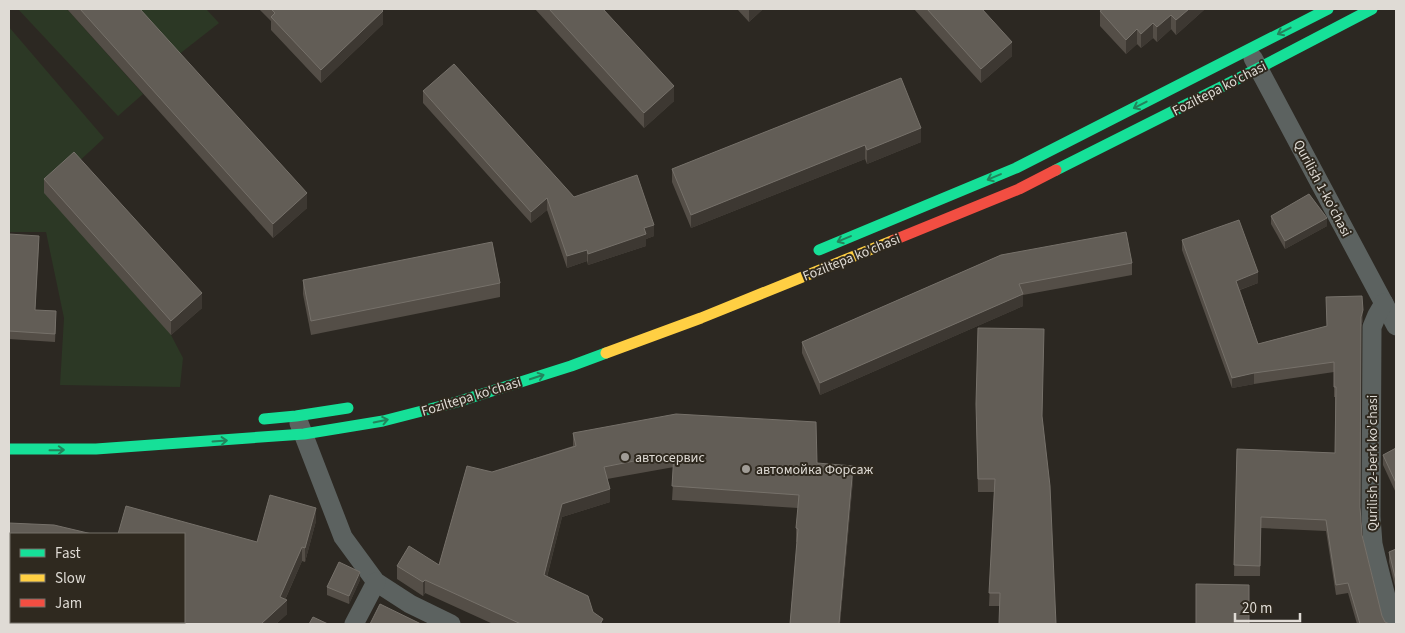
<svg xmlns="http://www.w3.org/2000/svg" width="1405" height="633" viewBox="0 0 1405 633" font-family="'Source Sans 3',sans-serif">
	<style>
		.green { fill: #2c3825 }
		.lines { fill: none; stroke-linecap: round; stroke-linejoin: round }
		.street { stroke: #5c6260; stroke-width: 19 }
		.fast { stroke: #16e098; stroke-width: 11 }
		.slow { stroke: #ffcf43; stroke-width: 11 }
		.jam { stroke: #f24e42; stroke-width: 11 }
		.wall { fill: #544e47 }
		.shaded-wall { fill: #3d3832 }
		.building { fill: #625d56; stroke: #76716a }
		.oneway { stroke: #22845c }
		.poi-dot { fill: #a09c96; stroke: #2f291f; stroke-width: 2 }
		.labels { text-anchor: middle; stroke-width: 4; stroke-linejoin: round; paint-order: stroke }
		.street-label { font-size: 14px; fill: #dfdbd5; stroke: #2f291f }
		.poi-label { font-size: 14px; fill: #dfdbd5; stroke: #2f291f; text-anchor: start }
	</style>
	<rect width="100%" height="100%" fill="#2c2822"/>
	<g class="green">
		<polygon points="18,9 67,9 143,94 118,116"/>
		<polygon points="127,9 206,9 219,23 173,59"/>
		<polygon points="9,27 104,138 74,166 171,335 183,358 180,387 60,385 64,318 46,232 9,232"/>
	</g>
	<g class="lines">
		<g class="street">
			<polyline points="1253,58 1396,326"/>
			<polyline points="1384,303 1377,315 1372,327 1371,517 1373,544 1376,557 1393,624"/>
			<polyline points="299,423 343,537 376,582 410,604 451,624"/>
			<polyline points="354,624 376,582"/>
		</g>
		<g class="fast">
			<polyline points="1056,170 1259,68 1372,9"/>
			<polyline points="819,250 1016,168 1328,9"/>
			<polyline points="264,419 296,416 348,408"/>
			<polyline points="9,449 96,449 304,434 383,421 457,402 571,366 606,353"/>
		</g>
		<polyline class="slow" points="606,353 701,318 894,240"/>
		<polyline class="jam" points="894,240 1019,189 1056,170"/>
	</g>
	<g class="wall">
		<polygon points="67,9 140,9 307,208 273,238"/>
		<polygon points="259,9 381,9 383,24 321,83 271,30 271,21"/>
		<polygon points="535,9 603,9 674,101 644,128"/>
		<polygon points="737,9 763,9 749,22"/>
		<polygon points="914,9 982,9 1012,56 981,83"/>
		<polygon points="1205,9 1176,35 1171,29 1157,42 1153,38 1141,48 1137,44 1126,54 1100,26 1100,11"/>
		<polygon points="901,78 921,142 867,164 865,159 691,228 672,182 672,169"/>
		<polygon points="423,91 574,197 654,236 646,239 646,246 588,265 587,261 567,268 547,210 531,223 423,103"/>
		<polygon points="44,179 202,308 171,335 44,193"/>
		<polygon points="1271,216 1327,226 1285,249 1271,224"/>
		<polygon points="9,234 39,243 35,310 56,319 55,342 9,339"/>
		<polygon points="1182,240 1258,283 1240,290 1258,344 1327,326 1326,297 1363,320 1361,327 1360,507 1362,535 1382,616 1385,622 1390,624 1357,624 1348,593 1336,595 1326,531 1261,528 1260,576 1234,576 1237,449 1335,453 1335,397 1334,397 1334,372 1254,384 1232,388 1182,250"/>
		<polygon points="1001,255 1132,263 1132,275 1023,295 1023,306 820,395 802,353 802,342"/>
		<polygon points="303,280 500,283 500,297 311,335 303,294"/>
		<polygon points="1044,329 1000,606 989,606 994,492 978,492 976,418"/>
		<polygon points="573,433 817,463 853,480 840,624 790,624 797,542 796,542 796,528 798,508 672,500 674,467 607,479 610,502 562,517 547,577 593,612 603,624 493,624 425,593 423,596 397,579 397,566 439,565 492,472 573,446"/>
		<polygon points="1396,448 1396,493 1383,465 1383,455"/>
		<polygon points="316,521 305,562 302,561 285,600 287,614 276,624 27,624"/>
		<polygon points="9,523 11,534 11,621 9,620"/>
		<polygon points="1396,549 1396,591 1389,562 1389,552"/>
		<polygon points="360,580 349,604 327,595 327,587"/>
	</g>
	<g class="shaded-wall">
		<polygon points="749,9 763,9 749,22"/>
		<polygon points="1189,9 1205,9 1176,35 1176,20"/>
		<polygon points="383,11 383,24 321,83 321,70"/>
		<polygon points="1171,15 1171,29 1157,42 1157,27"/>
		<polygon points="1153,23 1153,38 1141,48 1141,34"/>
		<polygon points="1137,29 1137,44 1126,54 1126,40"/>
		<polygon points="1012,42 1012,56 981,83 981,69"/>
		<polygon points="674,86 674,101 644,128 644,113"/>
		<polygon points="921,128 921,142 867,164 867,150"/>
		<polygon points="865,145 865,159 691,228 691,215"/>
		<polygon points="307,193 307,208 273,238 273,224"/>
		<polygon points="547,198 547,210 531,223 531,212"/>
		<polygon points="1327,218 1327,226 1285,249 1285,241"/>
		<polygon points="654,225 654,236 646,239 646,246 588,265 588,254 644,228"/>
		<polygon points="587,250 587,261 567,268 567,256"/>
		<polygon points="1258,272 1258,283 1236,291 1236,281"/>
		<polygon points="202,293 202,308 171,335 171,321"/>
		<polygon points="1023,294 1023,306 820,395 820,383"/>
		<polygon points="1363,310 1363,320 1361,327 1361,317"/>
		<polygon points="1254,373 1254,384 1232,388 1232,378"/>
		<polygon points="853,466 853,480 840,624 839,624"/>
		<polygon points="610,489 610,502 562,517 544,588 544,575 562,504"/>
		<polygon points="316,508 316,521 305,562 305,548"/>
		<polygon points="302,547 302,561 283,604 287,600 287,614 276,624 261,624 280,597"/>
		<polygon points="360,572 360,580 349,604 349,596"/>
		<polygon points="425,580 425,593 423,596 423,582"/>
	</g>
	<g class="building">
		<polygon points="80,9 140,9 307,193 273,224"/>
		<polygon points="271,9 381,9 383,11 321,70 271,17 275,13"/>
		<polygon points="549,9 603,9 674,86 644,113"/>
		<polygon points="927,9 982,9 1012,42 981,69"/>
		<polygon points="1103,9 1189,9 1176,20 1171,15 1157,27 1153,23 1141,34 1137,29 1126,40 1100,11"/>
		<polygon points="454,64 574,197 637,175 654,225 644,228 646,234 588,254 587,250 567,256 547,198 531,212 423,91"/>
		<polygon points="901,78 921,128 867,150 865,145 691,215 672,169"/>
		<polygon points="74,152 202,293 171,321 44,179"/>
		<polygon points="1309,194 1327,218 1285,241 1271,216"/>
		<polygon points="1239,220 1258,272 1236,281 1258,344 1327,326 1326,297 1362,296 1363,310 1361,317 1360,507 1362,535 1382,616 1385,622 1390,624 1360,624 1348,583 1336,585 1326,520 1261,517 1260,566 1234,565 1237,449 1335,453 1336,387 1334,387 1334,362 1254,373 1232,378 1182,240"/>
		<polygon points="1126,232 1132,263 1019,284 1023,294 820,383 802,342 1001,255"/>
		<polygon points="9,234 39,236 35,310 56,311 55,334 9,331"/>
		<polygon points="492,242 500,283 311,321 303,280"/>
		<polygon points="978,328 1044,329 1042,416 1050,486 1056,624 999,624 1000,593 989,593 995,479 978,479 976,404"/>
		<polygon points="676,414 816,422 817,463 853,466 839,624 790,624 798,529 796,528 799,495 672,486 674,453 604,467 610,489 562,504 544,575 588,596 593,612 603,619 600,624 521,624 425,580 423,582 397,566 409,546 439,565 467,466 492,472 576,446 573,433"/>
		<polygon points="1396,448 1396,483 1383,455"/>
		<polygon points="270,495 316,508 305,548 302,547 280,597 287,600 261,624 27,624 28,622 184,622 184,534 118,534 126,506 257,542"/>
		<polygon points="9,523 54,525 92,534 11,534 11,607 9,607"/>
		<polygon points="1396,549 1396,581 1389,552"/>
		<polygon points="339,562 360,572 349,596 327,587"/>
		<polygon points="1196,584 1249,585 1249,624 1196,624"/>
		<polygon points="380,604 421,624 370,624"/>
		<polygon points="313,617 328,624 309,624"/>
	</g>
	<defs><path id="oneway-shaft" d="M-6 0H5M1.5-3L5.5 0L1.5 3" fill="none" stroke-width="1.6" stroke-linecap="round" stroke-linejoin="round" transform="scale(1.25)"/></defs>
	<g class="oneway">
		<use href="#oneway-shaft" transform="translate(1284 31) rotate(153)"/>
		<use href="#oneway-shaft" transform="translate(1140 105) rotate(153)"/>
		<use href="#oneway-shaft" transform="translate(994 177) rotate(157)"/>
		<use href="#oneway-shaft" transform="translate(844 239) rotate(157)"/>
		<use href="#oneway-shaft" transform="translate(537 377) rotate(-18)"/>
		<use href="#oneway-shaft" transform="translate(381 421) rotate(-11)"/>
		<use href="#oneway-shaft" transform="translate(220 441) rotate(-4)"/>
		<use href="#oneway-shaft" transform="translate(57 450) rotate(-1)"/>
	</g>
	<g class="poi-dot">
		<circle cx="625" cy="457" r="5"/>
		<circle cx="746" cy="469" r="5"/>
	</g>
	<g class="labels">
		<g class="street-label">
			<text transform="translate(1219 88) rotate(-27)" y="5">Foziltepa ko'chasi</text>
			<text transform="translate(1323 188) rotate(62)" y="5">Qurilish 1-ko'chasi</text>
			<text transform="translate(851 257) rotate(-22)" y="5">Foziltepa ko'chasi</text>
			<text transform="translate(471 396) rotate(-17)" y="5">Foziltepa ko'chasi</text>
			<text transform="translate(1372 463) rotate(-90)" y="5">Qurilish 2-berk ko'chasi</text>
		</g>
		<g class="poi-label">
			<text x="635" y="462">автосервис</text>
			<text x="756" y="474">автомойка Форсаж</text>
		</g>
	</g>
	<rect width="1405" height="633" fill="none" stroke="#dfdbd5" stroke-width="20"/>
	<rect x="10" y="533" width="175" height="90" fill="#2f291f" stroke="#757068"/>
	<rect x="20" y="549" width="25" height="8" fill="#16e098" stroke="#757068"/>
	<text x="55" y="558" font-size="15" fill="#dfdbd5">Fast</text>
	<rect x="20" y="574" width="25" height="8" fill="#ffcf43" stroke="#757068"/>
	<text x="55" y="583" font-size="15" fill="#dfdbd5">Slow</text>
	<rect x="20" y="599" width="25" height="8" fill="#f24e42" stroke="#757068"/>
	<text x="55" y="608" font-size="15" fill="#dfdbd5">Jam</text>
	<path d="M1235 613v8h65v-8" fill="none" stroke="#dfdbd5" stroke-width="2.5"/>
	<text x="1242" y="613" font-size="15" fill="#dfdbd5" stroke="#2f291f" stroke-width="4" paint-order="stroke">20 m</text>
</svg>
